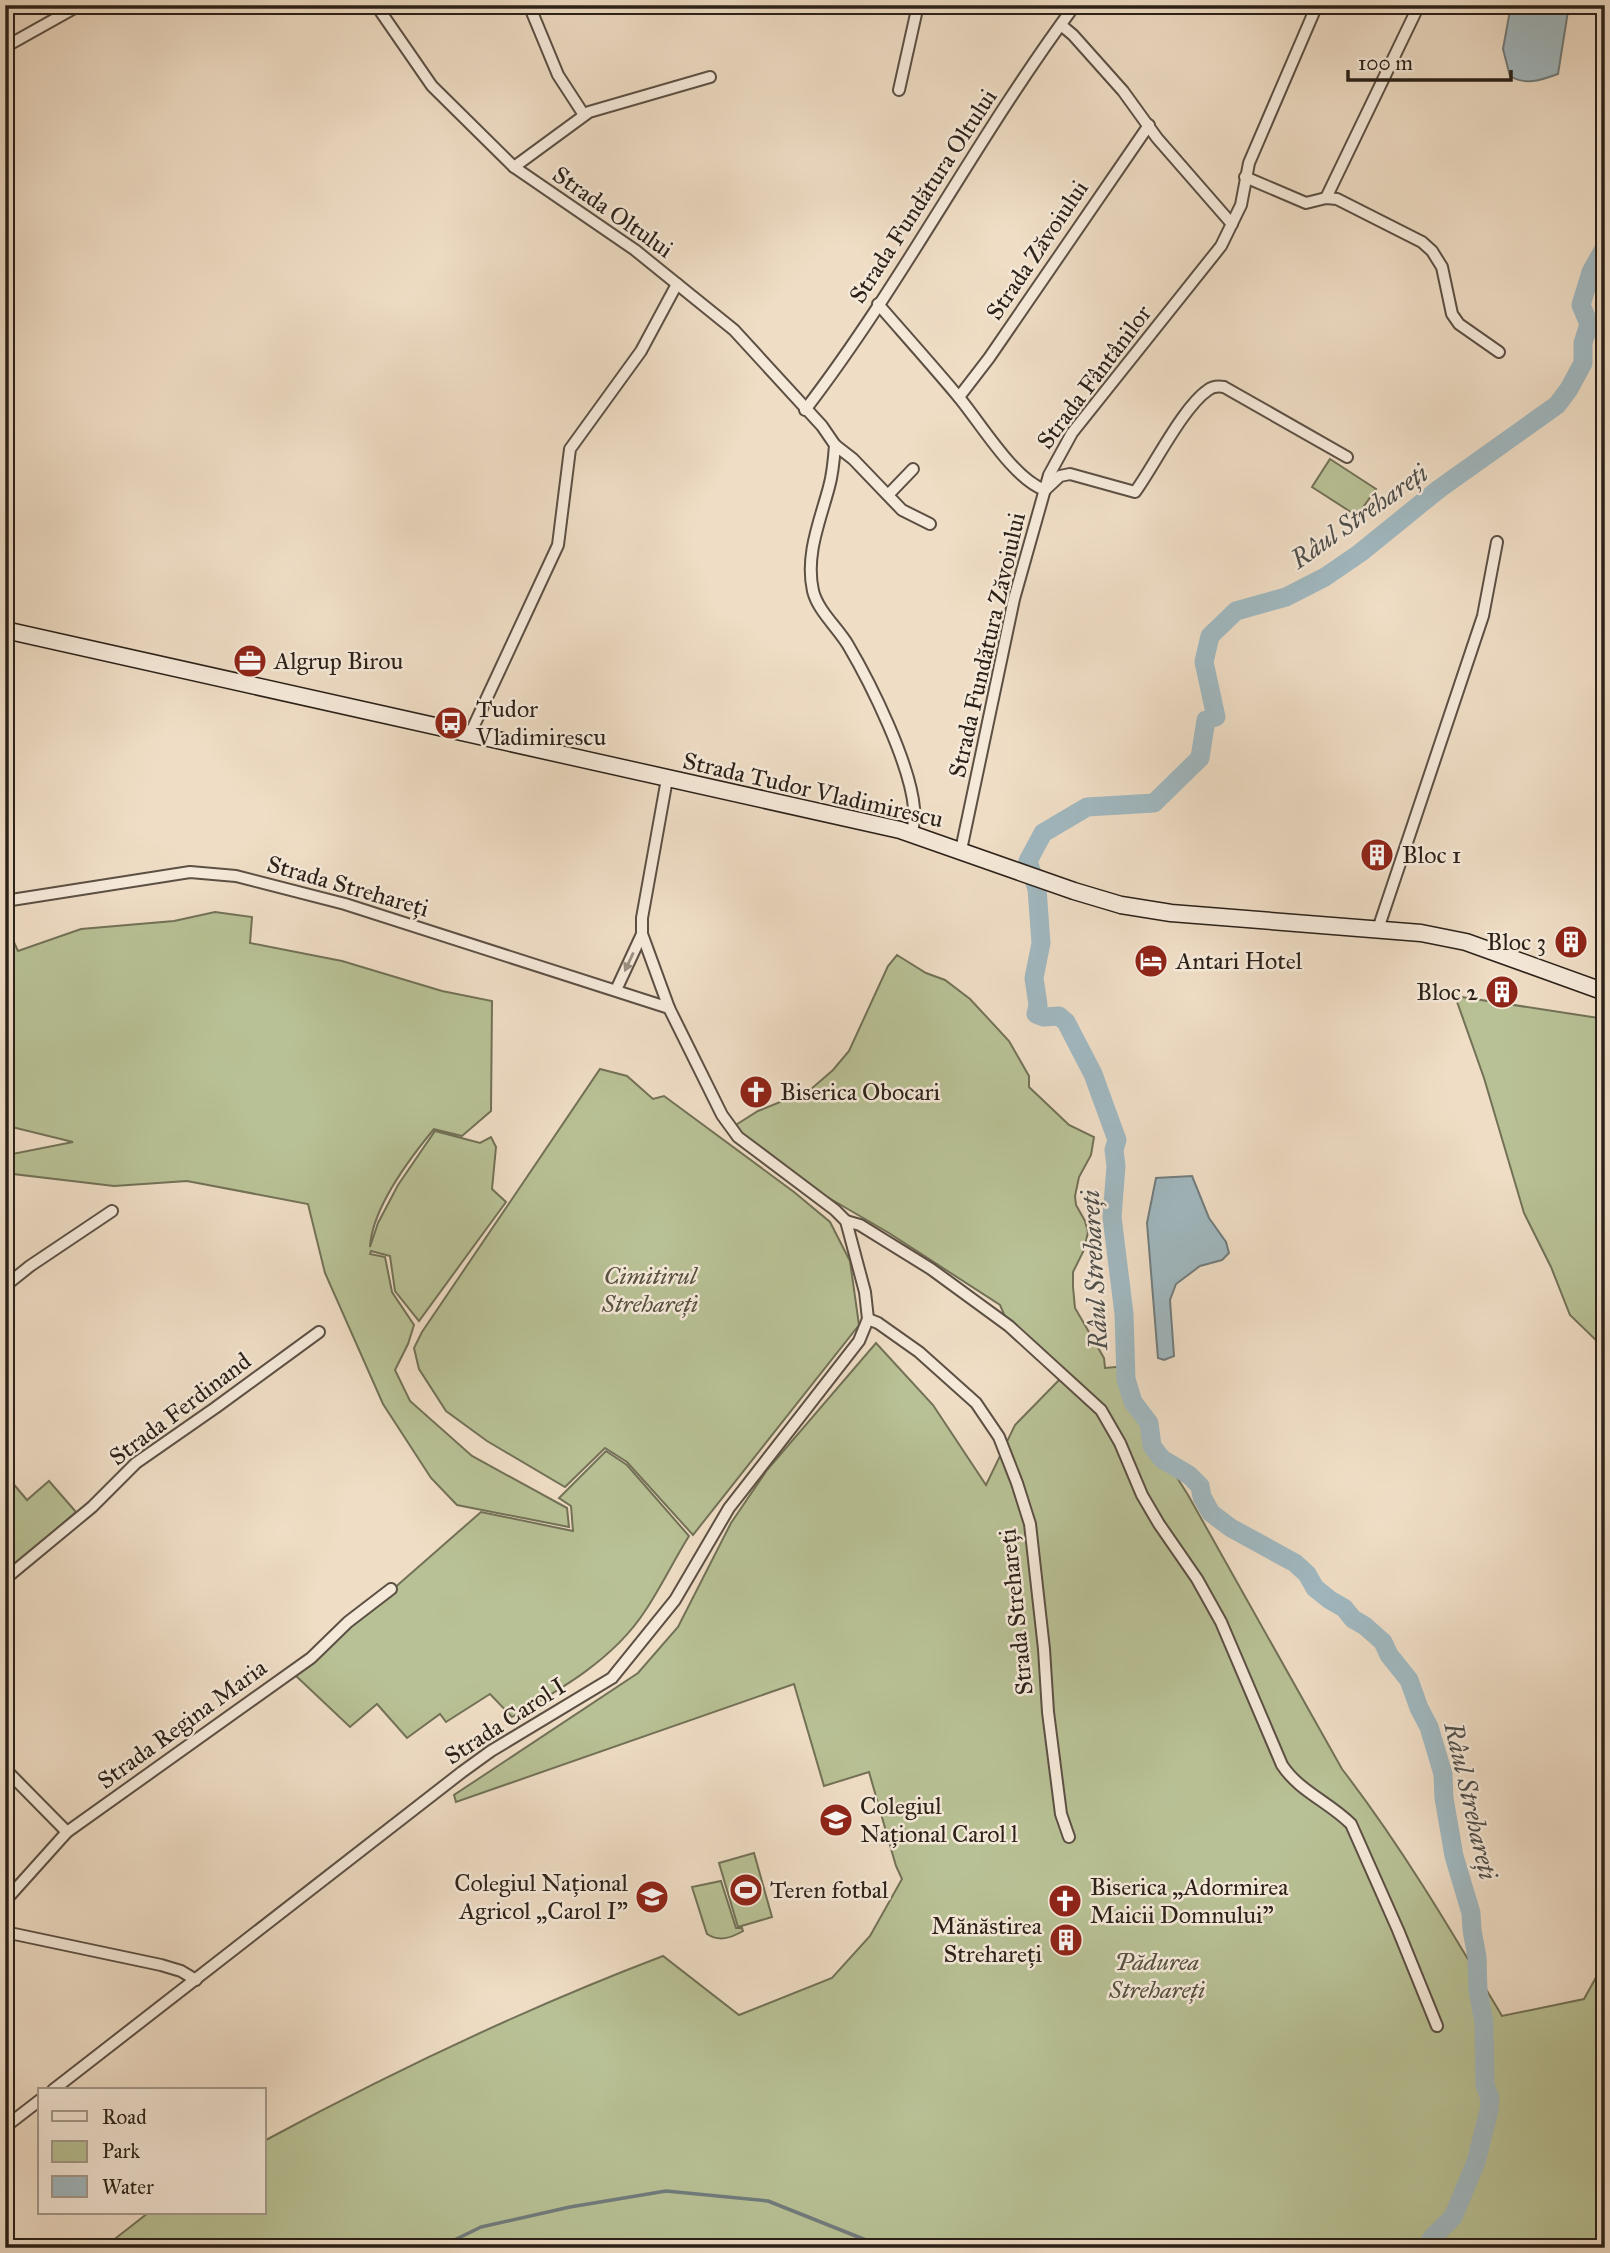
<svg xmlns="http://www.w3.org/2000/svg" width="1610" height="2253" viewBox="0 0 1610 2253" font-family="'IM FELL Great Primer',serif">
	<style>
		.green { fill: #b8c195; stroke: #727157; stroke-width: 2 }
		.water { fill: #a0b8c0; stroke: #717c7d; stroke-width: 2 }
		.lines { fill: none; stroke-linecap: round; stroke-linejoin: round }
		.stream { stroke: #717c7d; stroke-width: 3.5 }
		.river { stroke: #a0b8c0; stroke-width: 19 }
		.street-casing { stroke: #5c5044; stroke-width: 14 }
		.secondary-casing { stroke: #2b2119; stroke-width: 19 }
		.street { stroke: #f5e9d9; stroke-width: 10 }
		.secondary { stroke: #f5e9d9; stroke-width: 16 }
		.oneway { fill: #9a8f83 }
		.labels { text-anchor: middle; stroke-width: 5; stroke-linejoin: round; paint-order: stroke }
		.street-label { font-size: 24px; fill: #2b2119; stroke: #f5e9d9 }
		.poi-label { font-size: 24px; fill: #2b2119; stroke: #f5e9d9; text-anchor: start }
		.park-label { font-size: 24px; font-style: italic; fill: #55513e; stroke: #f5e9d9 }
		.water-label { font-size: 26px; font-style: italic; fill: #4e4e4b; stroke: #f5e9d9 }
	</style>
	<rect width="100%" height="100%" fill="#efddc5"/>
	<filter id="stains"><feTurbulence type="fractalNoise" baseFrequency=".00286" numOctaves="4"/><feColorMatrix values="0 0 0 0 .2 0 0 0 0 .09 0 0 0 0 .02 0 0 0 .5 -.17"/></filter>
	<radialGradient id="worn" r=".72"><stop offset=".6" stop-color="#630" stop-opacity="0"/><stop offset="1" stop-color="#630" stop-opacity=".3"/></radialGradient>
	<g class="green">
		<polygon points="1330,459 1376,489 1357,516 1312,487"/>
		<path d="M215 912 252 917 250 943 342 961 442 991 492 1001 491 1111 462 1136 434 1129C410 1158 372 1209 370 1247L378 1223 398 1185 435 1131 480 1143 491 1137 496 1147 492 1189 506 1202 419 1321 395 1291 390 1256 371 1251 370 1254 385 1257 392 1292 414 1325 408 1344 395 1370 410 1401 472 1456 567 1508 569 1527 457 1505 431 1478 383 1404 325 1273 308 1204 187 1181 114 1186 5 1173 7 1155 73 1142 12 1127 5 1129V940L12 938 18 951 81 929 174 921Z"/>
		<path d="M897 955 926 973 945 980 970 999 1009 1041 1029 1076V1087L1069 1125 1094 1137 1091 1155 1079 1177 1075 1196 1076 1205 1085 1221 1088 1232 1084 1250 1073 1272V1287L1075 1308 1104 1358 1105 1368 1127 1366 1149 1433 1188 1495 1342 1769C1402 1847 1452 1932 1502 2016L1584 1999 1605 1961V2248H99L116 2238 148 2213H264V2141C394 2071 526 2008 663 1956L739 2015 832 1978 870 1936 902 1879 896 1866 869 1772 824 1786 794 1684 456 1802 454 1795 638 1673 678 1627 731 1523 767 1470 876 1343 933 1405 986 1485 1015 1425 1064 1375 1009 1326 1000 1305 889 1233 786 1173 731 1128 758 1111 810 1090 833 1070 849 1051 888 966Z"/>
		<polygon points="1455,996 1605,1019 1605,1355 1600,1344 1570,1315 1551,1267 1524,1213 1484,1078"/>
		<polygon points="600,1069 627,1076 653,1099 664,1096 794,1192 830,1222 850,1261 859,1325 693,1535 627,1462 605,1448 565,1487 487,1441 446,1411 419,1369 414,1348 422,1332"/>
		<path d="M606 1451 627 1465 689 1536C674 1560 661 1587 645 1611 614 1659 560 1690 512 1717L490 1694 446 1722 440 1714 407 1738 377 1704 350 1727 295 1675 481 1512 573 1531 571 1506 559 1498Z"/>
		<polygon points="5,1474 27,1500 49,1481 76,1512 5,1573"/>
		<polygon points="754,1853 772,1917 738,1927 719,1863"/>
		<path d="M721 1881 736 1928H742L743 1931C731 1938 719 1942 707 1934L692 1887Z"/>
	</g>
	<g class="water">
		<path d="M1511 5H1569L1558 74C1541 80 1526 86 1510 76L1503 49Z"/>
		<polygon points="1192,1176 1209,1218 1226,1242 1229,1253 1222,1260 1200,1266 1176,1284 1170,1300 1174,1356 1164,1360 1158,1358 1147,1223 1156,1178"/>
	</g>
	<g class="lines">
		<polyline class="stream" points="438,2248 481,2227 570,2207 666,2191 768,2201 886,2248"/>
		<polyline class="river" points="1426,2248 1432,2238 1453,2217 1476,2162 1489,2110 1490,2098 1485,2085 1484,2022 1478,1991 1477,1957 1472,1930 1471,1913 1454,1856 1444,1798 1443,1774 1429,1727 1419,1708 1409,1680 1389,1655 1383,1642 1365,1626 1353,1619 1344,1608 1330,1600 1315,1588 1307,1574 1295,1563 1231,1528 1211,1513 1202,1497 1200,1486 1189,1475 1162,1459 1152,1446 1149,1423 1133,1402 1126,1379 1124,1314 1112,1217 1116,1166 1114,1150 1117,1140 1093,1074 1066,1022 1059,1016 1044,1017 1036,1014 1038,1005 1034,978 1041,943 1037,889 1028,861 1043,833 1087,807 1154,803 1200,758 1206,720 1216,717 1204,662 1210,636 1236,611 1286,597 1325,577 1360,553 1439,489 1557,405 1569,389 1583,363 1583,343 1589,324 1581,305 1591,272 1605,247"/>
		<defs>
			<g id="street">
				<path d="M376 5 432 86 514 167 635 250 734 330 822 426 835 445C834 459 833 473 829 487 820 521 805 555 813 591 818 611 838 628 848 645 871 684 910 763 914 808 915 817 913 826 912 835"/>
				<polyline points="529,5 558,75 584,115"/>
				<polyline points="1061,25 1073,35 1123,91 1157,138 1232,224"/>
				<polyline points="5,47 80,5"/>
				<polyline points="899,90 918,5"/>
				<polyline points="514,167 589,112 710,77"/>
				<polyline points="1245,177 1306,203 1326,198 1337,199 1422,242 1432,251 1442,267 1452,314 1459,324 1499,352"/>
				<polyline points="1326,198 1419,5"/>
				<path d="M878 304C904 334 931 364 957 395 980 422 1013 479 1045 490"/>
				<polyline points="959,397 989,358 1149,125"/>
				<path d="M805 410C904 281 978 135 1075 5"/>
				<polyline points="835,445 853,459 902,510 930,524"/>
				<path d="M1045 490 1060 476 1070 474 1135 492C1154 466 1183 407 1208 390 1213 386 1218 386 1224 387L1347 457"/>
				<polyline points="888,495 913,469"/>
				<polyline points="470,734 558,545 570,449 641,351 677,284"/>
				<polyline points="961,850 1014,599 1049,475 1072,433 1221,246 1241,205 1249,163 1317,5"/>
				<polyline points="5,901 190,872 236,876 345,904 669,1008"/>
				<polyline points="1378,929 1483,616 1497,542"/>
				<polyline points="616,990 642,934"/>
				<path d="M846 1221 860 1225 931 1269 1009 1326 1101 1410 1120 1443 1142 1495 1159 1524 1197 1579 1221 1622 1282 1765C1299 1791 1329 1802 1351 1824L1398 1930 1437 2026"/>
				<polyline points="5,1286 30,1266 112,1211"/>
				<polyline points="868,1319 878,1323 919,1352 976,1403 999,1437 1017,1483 1030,1524 1044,1649 1048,1712 1061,1814 1069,1837"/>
				<polyline points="5,1579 92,1507 136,1463 215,1408 319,1332"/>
				<polyline points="5,1769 67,1832"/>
				<polyline points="5,1901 67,1832 311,1658 348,1622 391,1589"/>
				<polyline points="5,1932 161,1965 181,1971 196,1980"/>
				<polyline points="53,2090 462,1772 491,1751 612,1678 675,1600 729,1508 859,1341 868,1319 865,1292 846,1221 835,1210 738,1137 722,1115 669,1008 642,934 642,918 667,779"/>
				<polyline points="5,2127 40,2100"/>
			</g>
			<polyline id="secondary" points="5,630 900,830 1074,891 1121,905 1171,913 1421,933 1466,942 1605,992"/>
		</defs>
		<use href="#street" class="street-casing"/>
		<use href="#secondary" class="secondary-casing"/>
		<use href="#street" class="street"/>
		<use href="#secondary" class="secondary"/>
	</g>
	<defs><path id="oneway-solid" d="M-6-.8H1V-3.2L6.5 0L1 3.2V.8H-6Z" transform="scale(1.75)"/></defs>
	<use class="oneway" href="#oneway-solid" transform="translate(629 962) rotate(115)"/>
	<defs>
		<symbol id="office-disc" viewBox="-11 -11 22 22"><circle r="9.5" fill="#8f2418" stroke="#f5e9d9"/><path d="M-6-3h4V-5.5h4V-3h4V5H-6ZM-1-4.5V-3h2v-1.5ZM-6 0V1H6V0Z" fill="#fff"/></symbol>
		<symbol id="bus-disc" viewBox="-11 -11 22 22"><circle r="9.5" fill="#8f2418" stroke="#f5e9d9"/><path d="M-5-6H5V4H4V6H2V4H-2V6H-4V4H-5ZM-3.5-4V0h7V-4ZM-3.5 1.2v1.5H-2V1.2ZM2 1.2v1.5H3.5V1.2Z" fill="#fff"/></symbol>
		<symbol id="building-disc" viewBox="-11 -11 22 22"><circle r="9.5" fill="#8f2418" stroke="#f5e9d9"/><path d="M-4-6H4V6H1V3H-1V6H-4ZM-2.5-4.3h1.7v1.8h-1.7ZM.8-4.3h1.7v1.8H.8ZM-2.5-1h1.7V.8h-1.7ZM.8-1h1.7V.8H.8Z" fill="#fff"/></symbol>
		<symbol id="hotel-disc" viewBox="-11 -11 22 22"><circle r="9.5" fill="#8f2418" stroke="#f5e9d9"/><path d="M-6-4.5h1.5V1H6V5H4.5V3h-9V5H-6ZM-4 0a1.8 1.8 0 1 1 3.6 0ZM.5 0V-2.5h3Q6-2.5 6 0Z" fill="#fff"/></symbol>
		<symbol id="church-disc" viewBox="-11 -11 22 22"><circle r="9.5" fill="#8f2418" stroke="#f5e9d9"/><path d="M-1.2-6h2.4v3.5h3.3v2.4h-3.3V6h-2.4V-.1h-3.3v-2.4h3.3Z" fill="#fff"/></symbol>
		<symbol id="school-disc" viewBox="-11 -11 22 22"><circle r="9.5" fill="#8f2418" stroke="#f5e9d9"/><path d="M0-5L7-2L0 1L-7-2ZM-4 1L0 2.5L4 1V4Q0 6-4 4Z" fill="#fff"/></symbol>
		<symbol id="stadium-disc" viewBox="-11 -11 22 22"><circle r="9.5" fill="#8f2418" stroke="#f5e9d9"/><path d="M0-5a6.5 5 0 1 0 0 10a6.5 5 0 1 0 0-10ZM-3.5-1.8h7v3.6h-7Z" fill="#fff"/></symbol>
	</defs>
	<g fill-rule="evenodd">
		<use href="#office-disc" x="231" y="642" width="38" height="38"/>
		<use href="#bus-disc" x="432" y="704" width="38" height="38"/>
		<use href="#building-disc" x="1358" y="836" width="38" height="38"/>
		<use href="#building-disc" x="1552" y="923" width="38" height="38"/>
		<use href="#hotel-disc" x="1132" y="942" width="38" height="38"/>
		<use href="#building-disc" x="1483" y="973" width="38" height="38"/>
		<use href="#church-disc" x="737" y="1073" width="38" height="38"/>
		<use href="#school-disc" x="817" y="1801" width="38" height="38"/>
		<use href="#stadium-disc" x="727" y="1871" width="38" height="38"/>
		<use href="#school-disc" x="633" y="1878" width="38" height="38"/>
		<use href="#church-disc" x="1046" y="1882" width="38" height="38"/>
		<use href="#building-disc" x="1047" y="1921" width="38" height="38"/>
	</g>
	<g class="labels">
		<g class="street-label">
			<text transform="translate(923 196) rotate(-57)" y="8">Strada Fundătura Oltului</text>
			<text transform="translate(613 212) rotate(35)" y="8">Strada Oltului</text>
			<text transform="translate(1037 250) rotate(-56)" y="8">Strada Zăvoiului</text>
			<text transform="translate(1094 377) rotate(-53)" y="8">Strada Fântânilor</text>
			<text transform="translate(987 645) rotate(-77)" y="8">Strada Fundătura Zăvoiului</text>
			<text transform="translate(813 790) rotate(13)" y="8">Strada Tudor Vladimirescu</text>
			<text transform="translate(348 886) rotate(16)" y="8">Strada Strehareți</text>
			<text transform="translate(180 1409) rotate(-37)" y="8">Strada Ferdinand</text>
			<text transform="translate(1016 1612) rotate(-96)" y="8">Strada Strehareți</text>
			<text transform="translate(505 1721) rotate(-33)" y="8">Strada Carol I</text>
			<text transform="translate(182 1724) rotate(-36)" y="8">Strada Regina Maria</text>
		</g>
		<g class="poi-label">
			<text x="274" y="669">Algrup Birou</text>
			<text x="476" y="717">Tudor<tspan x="476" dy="28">Vladimirescu</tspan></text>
			<text x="1402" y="863">Bloc 1</text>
			<text x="1546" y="950" text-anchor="end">Bloc 3</text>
			<text x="1176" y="969">Antari Hotel</text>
			<text x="1478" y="1000" text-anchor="end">Bloc 2</text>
			<text x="780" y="1100">Biserica Obocari</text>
			<text x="860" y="1814">Colegiul<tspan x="860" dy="28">Național Carol l</tspan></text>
			<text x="628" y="1891" text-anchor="end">Colegiul Național<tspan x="628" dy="28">Agricol „Carol I”</tspan></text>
			<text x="1090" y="1895">Biserica „Adormirea<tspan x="1090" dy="28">Maicii Domnului”</tspan></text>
			<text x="770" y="1898">Teren fotbal</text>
			<text x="1042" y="1934" text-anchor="end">Mănăstirea<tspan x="1042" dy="28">Strehareți</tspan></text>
		</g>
		<g class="park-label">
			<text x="650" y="1284">Cimitirul<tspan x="650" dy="28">Strehareți</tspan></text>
			<text x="1157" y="1970">Pădurea<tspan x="1157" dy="28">Strehareți</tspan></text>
		</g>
		<g class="water-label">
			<text transform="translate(1359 516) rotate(-35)" y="9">Râul Strehareți</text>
			<text transform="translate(1094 1270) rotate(-93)" y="9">Râul Strehareți</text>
			<text transform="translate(1471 1801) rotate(77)" y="9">Râul Strehareți</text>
		</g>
	</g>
	<rect width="1610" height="2253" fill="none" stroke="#efddc5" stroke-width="28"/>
	<rect x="7" y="7" width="1596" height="2239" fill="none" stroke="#2b2119" stroke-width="3.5"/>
	<rect x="14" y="14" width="1582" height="2225" fill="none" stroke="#2b2119" stroke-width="2"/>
	<rect x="38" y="2088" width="228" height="126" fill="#f5e9d9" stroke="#a4998c" stroke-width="2"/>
	<rect x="52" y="2111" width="35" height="10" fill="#f5e9d9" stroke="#a4998c" stroke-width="2"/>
	<text x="102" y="2124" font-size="21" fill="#2b2119">Road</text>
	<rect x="52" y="2141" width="35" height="21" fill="#b8c195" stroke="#a4998c" stroke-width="2"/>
	<text x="102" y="2158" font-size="21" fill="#2b2119">Park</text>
	<rect x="52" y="2176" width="35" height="21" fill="#a0b8c0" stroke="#a4998c" stroke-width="2"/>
	<text x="102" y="2194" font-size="21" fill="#2b2119">Water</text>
	<path d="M1348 70v10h163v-10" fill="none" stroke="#2b2119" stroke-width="3.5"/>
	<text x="1358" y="70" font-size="21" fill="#2b2119" stroke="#f5e9d9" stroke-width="5" paint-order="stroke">100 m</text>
	<rect width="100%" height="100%" filter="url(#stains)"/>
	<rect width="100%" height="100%" fill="url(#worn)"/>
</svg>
